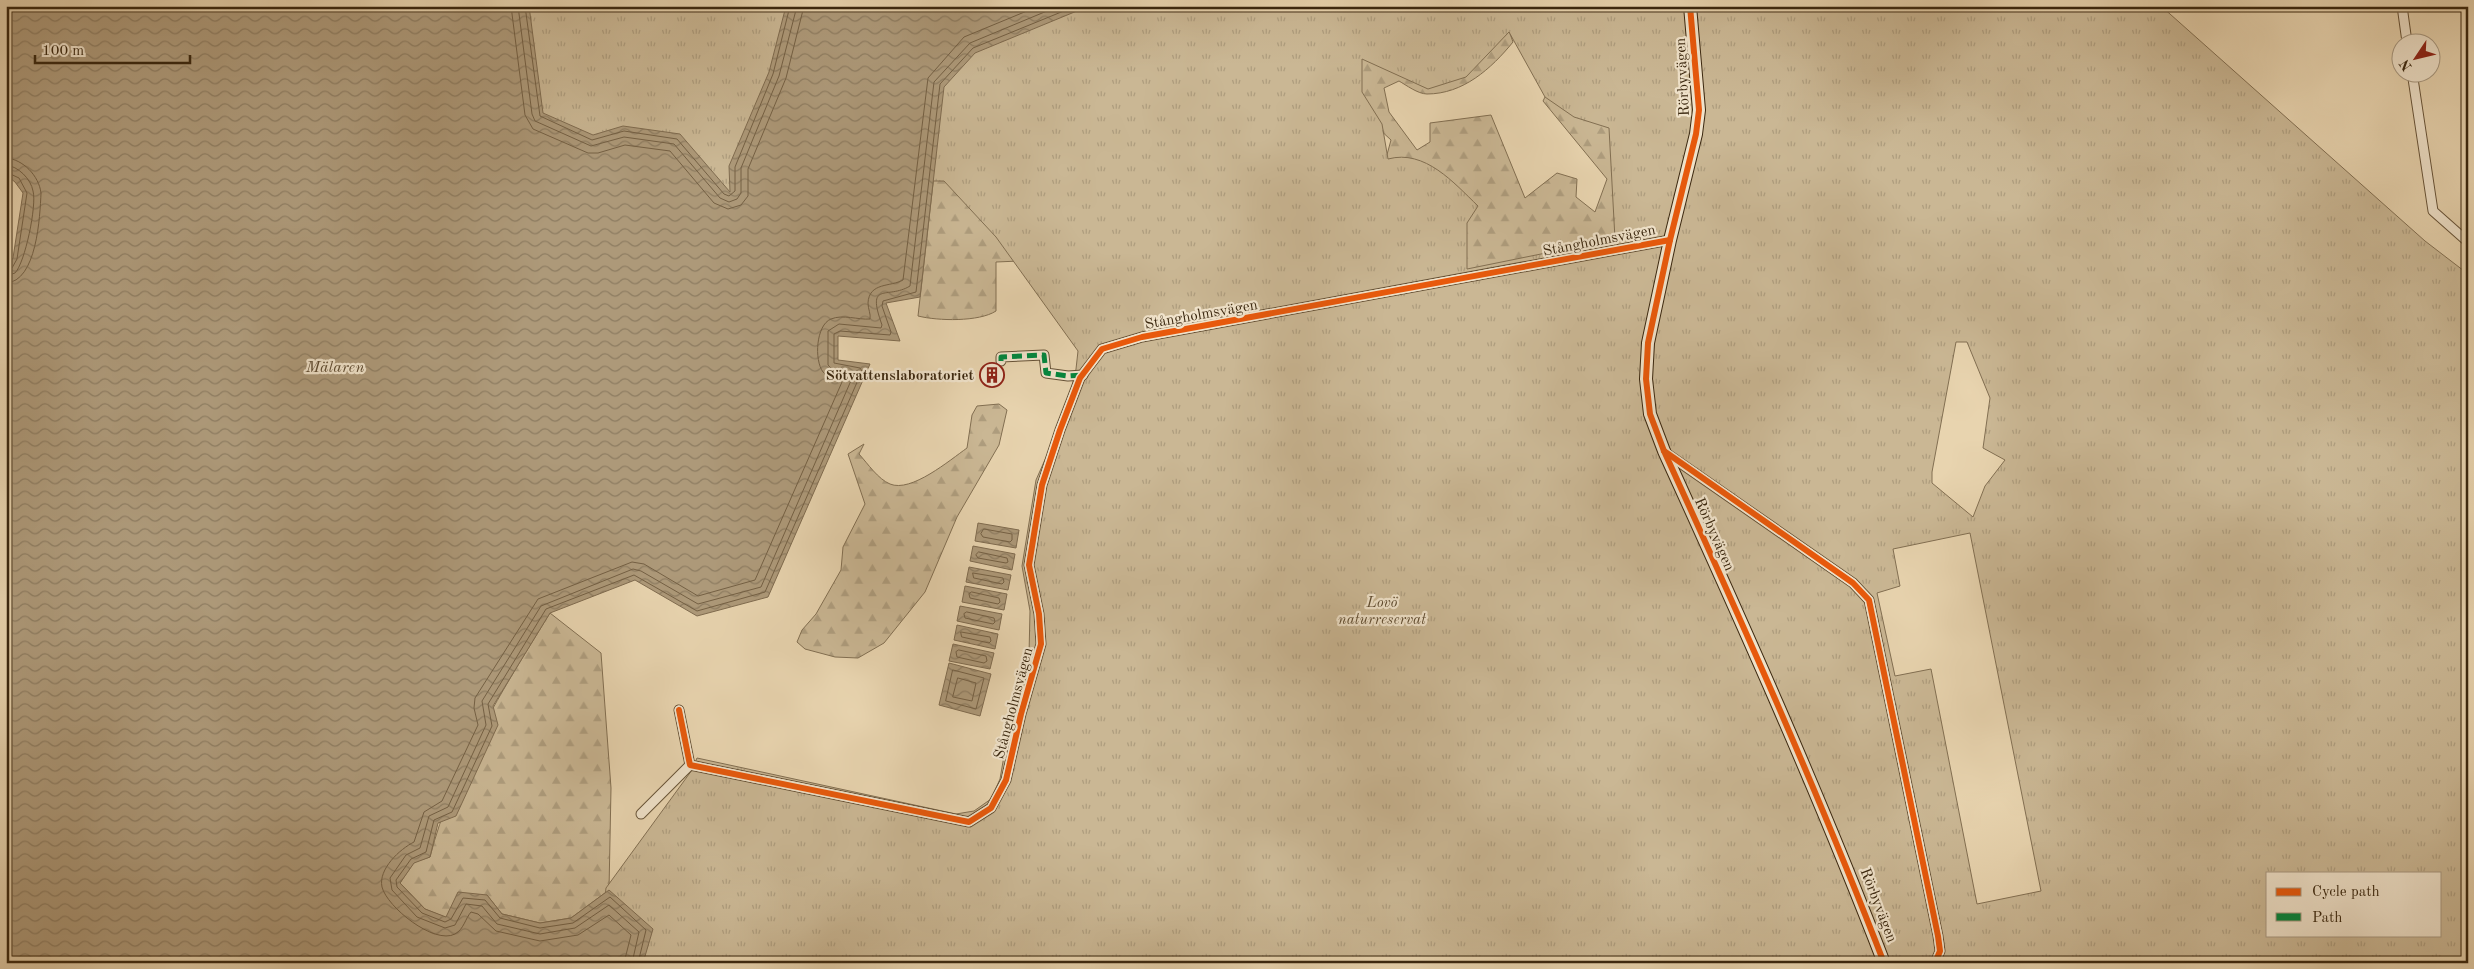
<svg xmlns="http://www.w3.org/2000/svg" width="2474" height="969" viewBox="0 0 2474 969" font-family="'Old Standard TT',serif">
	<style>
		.forest { fill: url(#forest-firs); stroke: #826f52 }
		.park { fill: url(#park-tufts); stroke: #826f52; fill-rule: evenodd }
		.water { fill: url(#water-waves); stroke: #7f6b4f }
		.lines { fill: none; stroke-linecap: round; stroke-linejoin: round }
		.shore { stroke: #746044; stroke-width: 1 }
		.street-casing { stroke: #665237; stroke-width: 11 }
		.secondary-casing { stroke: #3a270f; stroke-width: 14 }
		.street { stroke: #f0e3cb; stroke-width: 9 }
		.secondary { stroke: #f0e3cb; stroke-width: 12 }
		.quiet { stroke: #00873e; stroke-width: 5; stroke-dasharray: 10 5; stroke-linecap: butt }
		.cycleway-casing { stroke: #f0e3cb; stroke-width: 9 }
		.cycleway { stroke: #e8590c; stroke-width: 6 }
		.labels { text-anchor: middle; stroke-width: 4.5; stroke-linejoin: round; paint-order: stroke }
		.street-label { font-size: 15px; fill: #3a270f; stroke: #f0e3cb }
		.poi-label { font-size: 15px; font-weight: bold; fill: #3a270f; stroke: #f0e3cb; text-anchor: end }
		.park-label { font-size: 15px; font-style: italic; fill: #5e4b30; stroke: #f0e3cb }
		.water-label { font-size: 16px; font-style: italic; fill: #5c492f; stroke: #f0e3cb }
	</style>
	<defs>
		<pattern id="forest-firs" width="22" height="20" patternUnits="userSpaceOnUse" patternTransform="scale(1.25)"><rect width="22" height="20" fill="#cab794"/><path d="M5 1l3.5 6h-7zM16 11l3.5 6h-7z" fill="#ae9d7e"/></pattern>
		<pattern id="park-tufts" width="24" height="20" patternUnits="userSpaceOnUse" patternTransform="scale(1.25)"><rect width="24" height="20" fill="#cab794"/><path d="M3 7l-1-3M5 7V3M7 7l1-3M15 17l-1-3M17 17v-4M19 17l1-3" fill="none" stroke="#ae9d7e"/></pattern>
		<pattern id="water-waves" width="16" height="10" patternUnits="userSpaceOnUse" patternTransform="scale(1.25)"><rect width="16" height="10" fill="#ad9979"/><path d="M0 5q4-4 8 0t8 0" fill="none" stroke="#8e7d62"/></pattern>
	</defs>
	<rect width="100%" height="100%" fill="#e8d4af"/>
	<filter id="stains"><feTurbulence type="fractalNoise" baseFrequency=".004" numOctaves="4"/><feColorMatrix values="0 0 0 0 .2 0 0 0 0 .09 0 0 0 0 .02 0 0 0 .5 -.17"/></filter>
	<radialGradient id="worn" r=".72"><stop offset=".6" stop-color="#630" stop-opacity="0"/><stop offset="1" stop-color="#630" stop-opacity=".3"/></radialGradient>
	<g class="forest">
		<path d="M1500 6 1513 42C1491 69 1463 94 1427 94 1418 94 1406 85 1399 81L1384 88 1389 112 1417 150 1430 142V123L1491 115 1525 198 1557 173 1577 179 1576 197 1595 212 1607 179 1543 101 1552 83 1635 132 1615 241 1462 272 1385 162 1391 140 1365 116 1020 261 996 262V311C979 322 938 321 918 316L944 87Z"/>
		<path d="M999 404 1007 410 999 445 957 517 925 592 884 643 858 658 835 657 805 649 797 642 802 630 816 614 841 570 843 547 865 504 848 454 864 444 859 454C868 464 878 479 890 484 911 493 950 460 967 448L972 415 977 406Z"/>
		<path d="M550 613 601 653 611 788 609 890 571 918 540 923 502 914 487 895 447 918 425 909 400 883 414 862 430 857C452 770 503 689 550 613Z"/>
	</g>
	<path class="park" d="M224 6H2161L2425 241 2468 274V963H224ZM1509 32 1545 97 1574 117 1609 128 1615 239 1467 269V223L1478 206C1454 183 1425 149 1388 159L1382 124 1362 92V59L1428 89 1466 77ZM896 181H944L996 237 1078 351 1076 369 1066 412 1036 480 1022 566 1030 611 1029 655 1014 698 1000 779 991 799 974 811 956 814 697 758 692 770 606 888 600 938 385 925 447 753 553 589ZM1956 342H1967L1990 398 1983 448 2005 460 1985 486 1973 517 1932 483V472ZM1970 533 2041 891 1977 904 1931 669 1895 676 1877 593 1900 586 1893 549ZM2268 873H2440V935H2268Z"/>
	<g class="water">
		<polygon points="6,6 529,6 543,113 593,135 623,126 680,134 730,192 729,166 769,72 786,6 1089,6 975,53 944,87 920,297 886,303 900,341 838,336 838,360 870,364 768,597 697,616 635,580 550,613 493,706 498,725 456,816 438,823 430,857 414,863 400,883 425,909 446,917 458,892 487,895 502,914 540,923 571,918 609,890 653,929 643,963 6,963 6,268 13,258 23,193 15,182 6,175"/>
		<polygon points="978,523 1019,530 1016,548 975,541"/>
		<polygon points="973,546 1015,554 1012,570 970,561"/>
		<polygon points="969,567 1011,575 1008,590 966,582"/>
		<polygon points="965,586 1007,594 1004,610 962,602"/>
		<polygon points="960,606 1002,614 999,630 957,621"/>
		<polygon points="957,625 998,634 995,649 954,640"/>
		<polygon points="953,644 994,653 990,669 949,661"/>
		<polygon points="949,663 991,674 980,716 939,705"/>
	</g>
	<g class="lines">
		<g class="shore">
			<polyline points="511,6 525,115 533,129 588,153 598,153 625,145 670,151 714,203 728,209 741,205 748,196 748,169 786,78 804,6"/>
			<polyline points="518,6 532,114 535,121 591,146 624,137 674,144 720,198 729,202 737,199 741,193 741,168 779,76 797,6"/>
			<polyline points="525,6 540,116 592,140 624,131 677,139 724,194 729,196 735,191 735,167 773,74 790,6"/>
			<path d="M6 158C23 159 39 176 41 193 40 216 37 282 6 283"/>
			<path d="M6 165C18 166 31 179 33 191 37 205 25 263 15 273L6 276"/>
			<polyline points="6,172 19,178 27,193 17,259 12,268 6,269"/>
			<polygon points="984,529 1012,534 1012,540 1010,542 983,537 981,534"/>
			<polygon points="979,552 1007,558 1008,562 1006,563 978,558 976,555"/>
			<polygon points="973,573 1003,578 1004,582 1002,584 974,578"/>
			<polygon points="972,592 999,598 1000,602 998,604 970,598 969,594"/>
			<polygon points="967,612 994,618 995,622 993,624 965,618 964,614"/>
			<polygon points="961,632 990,637 991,641 989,643 962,637"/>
			<polygon points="959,650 986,656 987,661 984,663 957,657 956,652"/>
			<polygon points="953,670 984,678 976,709 946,701"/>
			<polygon points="958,678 976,683 972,701 953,697"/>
			<path d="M624 963 631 935 609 915 578 935 540 941 496 931 478 914 471 912C465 919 464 929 455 934 434 945 387 907 382 887 378 869 400 849 414 842L424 812 442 801 478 725 474 708 475 698 538 599 632 562 644 564 698 596 755 580 842 382 841 380C834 378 828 377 823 372 814 360 816 325 831 319 843 314 858 320 870 319 871 314 868 309 868 303 869 282 891 287 903 280L928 78 964 37 1039 6"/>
			<path d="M632 963 639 932 609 905 575 928 540 934 497 924 482 906 466 904 455 925 445 928 417 917 392 890 390 878 406 855 420 848 429 816 448 807 486 725 482 701 541 606 633 569 641 571 698 604 761 587 853 376 851 373 834 371 828 365V331L839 324 881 328 882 325C866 280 887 300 910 286L934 82 970 43 1059 6"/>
			<polyline points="638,963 646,930 610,897 573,923 540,928 500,918 485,900 463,898 451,919 445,922 422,913 397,887 396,880 411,859 426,852 434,820 452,812 492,726 488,704 546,609 634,575 697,611 765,592 862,371 860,368 834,363 834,334 840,331 890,335 891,332 882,306 883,301 916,292 940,84 973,48 1076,6"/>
		</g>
		<defs>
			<g id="street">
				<polyline points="2402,6 2407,42"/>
				<polyline points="2412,72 2433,211 2468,242"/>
				<polyline points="1001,361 1001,357 1044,355 1046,373 1068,376 1083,375"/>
				<polyline points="1666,453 1853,583 1869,600 1938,936 1940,951 1935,963"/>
				<polyline points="679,710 690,765 969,822 991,808 1006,780 1021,714 1041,644 1039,614 1029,565 1042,485 1060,430 1080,378 1102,349 1142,337 1670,240"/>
				<polyline points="641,814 690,765"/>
			</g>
			<path id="secondary" d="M1690 6 1699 110 1696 134 1670 240 1648 343 1646 379 1650 414 1664 451C1741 620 1817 789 1884 963"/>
		</defs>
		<use href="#street" class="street-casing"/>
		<use href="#secondary" class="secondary-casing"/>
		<use href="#street" class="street"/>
		<use href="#secondary" class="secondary"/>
		<polyline class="quiet" points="1001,361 1001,357 1044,355 1046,373 1068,376 1083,375"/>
		<defs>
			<g id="cycleway">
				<path d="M1690 6 1699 110 1696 134 1670 240 1648 343 1646 379 1650 414 1664 451C1741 620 1817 789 1884 963"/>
				<polyline points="1664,451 1853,583 1869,600 1938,936 1940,951 1935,963"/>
				<polyline points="679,710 690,765 969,822 991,808 1006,780 1021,714 1041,644 1039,614 1029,565 1042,485 1060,430 1080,378 1102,349 1142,337 1670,240"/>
			</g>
		</defs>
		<use href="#cycleway" class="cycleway-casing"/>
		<use href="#cycleway" class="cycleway"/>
	</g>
	<defs>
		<symbol id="building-ring" viewBox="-11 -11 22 22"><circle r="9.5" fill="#f0e3cb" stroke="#8f2418" stroke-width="1.5"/><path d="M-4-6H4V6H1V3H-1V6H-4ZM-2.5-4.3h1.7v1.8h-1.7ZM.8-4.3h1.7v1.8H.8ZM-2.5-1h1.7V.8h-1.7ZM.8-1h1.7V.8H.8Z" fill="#8f2418"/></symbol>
	</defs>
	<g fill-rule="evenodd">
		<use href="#building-ring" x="978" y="361" width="28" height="28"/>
	</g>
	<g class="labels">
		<g class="street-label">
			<text transform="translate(1682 77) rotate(-93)" y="5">Rörbyvägen</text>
			<text transform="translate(1599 240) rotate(-11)" y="5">Stångholmsvägen</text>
			<text transform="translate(1201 314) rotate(-10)" y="5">Stångholmsvägen</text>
			<text transform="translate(1715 534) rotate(66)" y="5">Rörbyvägen</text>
			<text transform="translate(1013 703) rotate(-75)" y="5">Stångholmsvägen</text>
			<text transform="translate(1879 905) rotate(69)" y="5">Rörbyvägen</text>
		</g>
		<g class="poi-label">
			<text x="974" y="380">Sötvattenslaboratoriet</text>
		</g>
		<g class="park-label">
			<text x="1382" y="607">Lovö<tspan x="1382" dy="17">naturreservat</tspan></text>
		</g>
		<g class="water-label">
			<text x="335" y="372">Mälaren</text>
		</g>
	</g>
	<rect width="2474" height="969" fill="none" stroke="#e8d4af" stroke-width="25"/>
	<rect x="8" y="8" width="2459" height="954" fill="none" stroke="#3a270f" stroke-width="2.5"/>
	<rect x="12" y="12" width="2449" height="944" fill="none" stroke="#3a270f"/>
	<rect x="2266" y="872" width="175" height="65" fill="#f0e3cb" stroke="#a79880"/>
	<rect x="2276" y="888" width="25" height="8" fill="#e8590c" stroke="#a79880"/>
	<text x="2312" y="896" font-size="15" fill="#3a270f">Cycle path</text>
	<rect x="2276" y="913" width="25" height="8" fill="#00873e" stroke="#a79880"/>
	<text x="2312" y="922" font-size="15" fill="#3a270f">Path</text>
	<g transform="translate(2416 58) rotate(235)"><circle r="24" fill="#f0e3cb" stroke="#a79880"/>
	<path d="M0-4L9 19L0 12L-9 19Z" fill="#8f2418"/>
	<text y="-8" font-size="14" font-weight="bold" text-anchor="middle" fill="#3a270f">N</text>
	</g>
	<path d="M35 55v8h155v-8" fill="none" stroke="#3a270f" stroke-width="2.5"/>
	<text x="42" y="55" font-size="15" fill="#3a270f" stroke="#f0e3cb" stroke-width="4" paint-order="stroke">100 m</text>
	<rect width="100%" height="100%" filter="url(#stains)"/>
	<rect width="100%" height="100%" fill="url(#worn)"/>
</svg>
